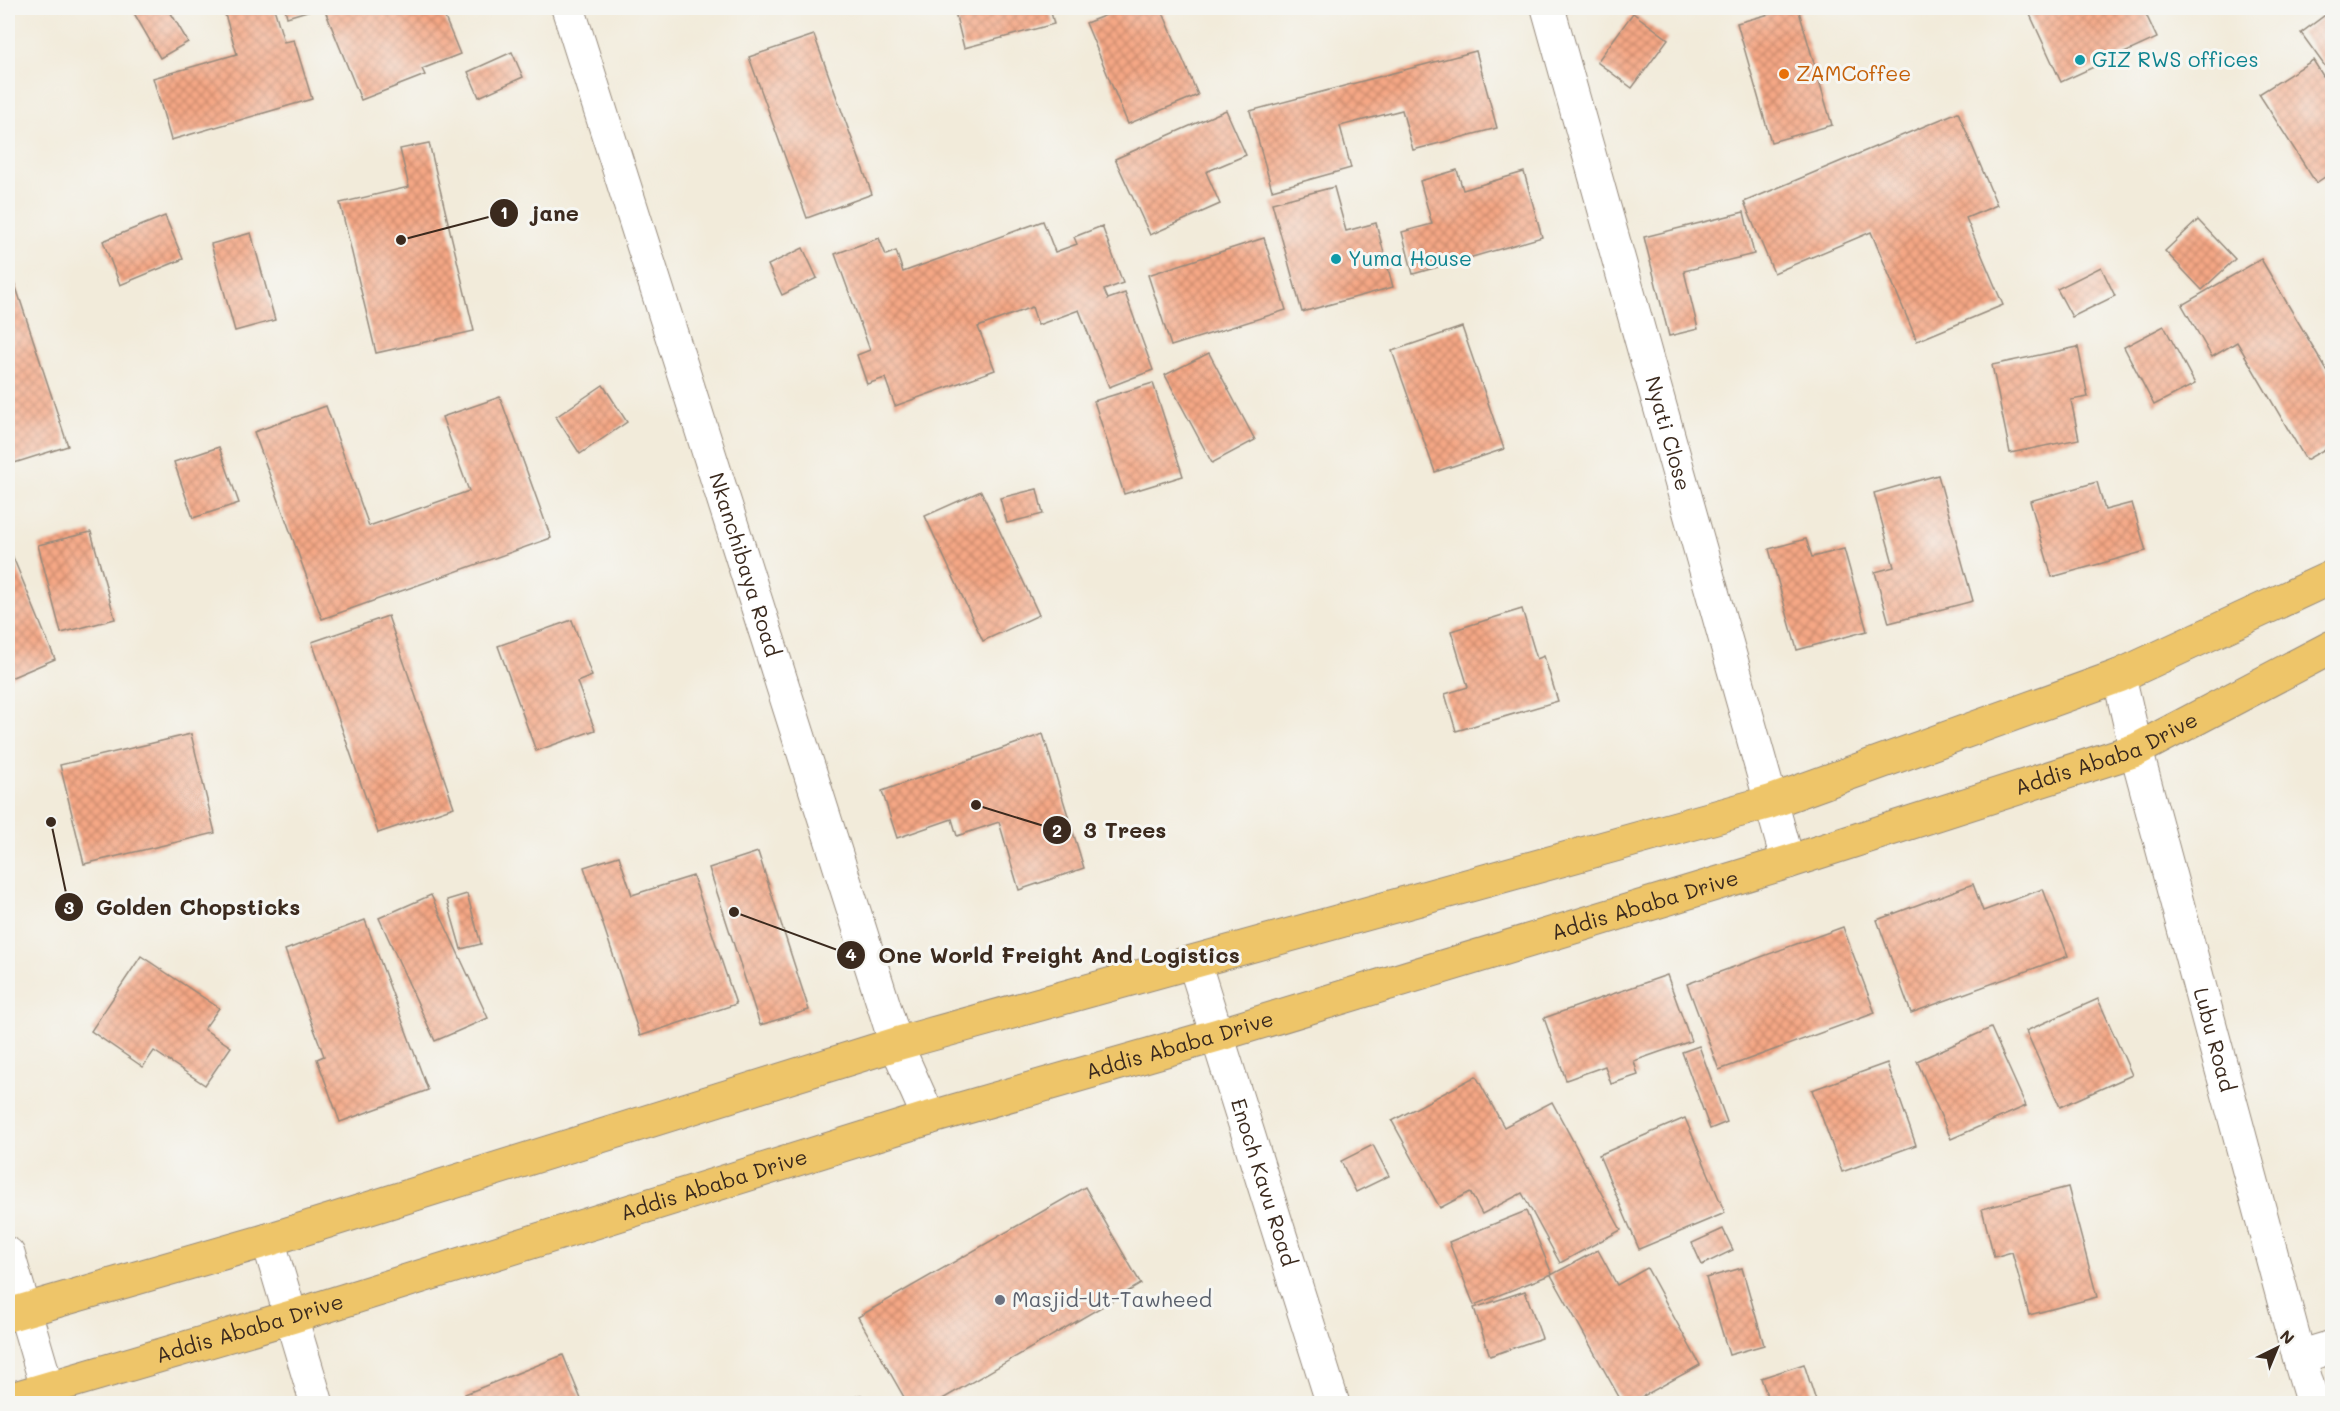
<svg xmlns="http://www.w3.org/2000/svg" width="2340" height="1411" viewBox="0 0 2340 1411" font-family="Mali,sans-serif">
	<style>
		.building { fill: url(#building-cross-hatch) }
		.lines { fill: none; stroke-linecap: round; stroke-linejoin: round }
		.minor-casing { stroke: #968a7c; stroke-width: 35 }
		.major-casing { stroke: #968a7c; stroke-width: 35 }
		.minor { stroke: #fff; stroke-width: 33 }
		.major { stroke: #eec569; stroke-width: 33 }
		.culture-dot { fill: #0f9aa8; stroke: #f6f6f2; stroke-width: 2 }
		.food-dot { fill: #e8710a; stroke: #f6f6f2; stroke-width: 2 }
		.worship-dot { fill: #6b7280; stroke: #f6f6f2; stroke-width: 2 }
		.labels { text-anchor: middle; stroke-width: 6; stroke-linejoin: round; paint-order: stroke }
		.culture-label { font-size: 21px; fill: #0d838f; stroke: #f6f6f2; text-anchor: start }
		.food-label { font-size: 21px; fill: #c56008; stroke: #f6f6f2; text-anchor: start }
		.street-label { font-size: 21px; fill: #3b2a1e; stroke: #f6f6f2 }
		.worship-label { font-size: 21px; fill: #5b616d; stroke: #f6f6f2; text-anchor: start }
		.leader { fill: none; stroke: #3b2a1e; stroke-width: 2 }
		.callout-dot { fill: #3b2a1e; stroke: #f6f6f2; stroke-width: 2 }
		.mark-label { font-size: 18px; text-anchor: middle; font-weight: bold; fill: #fff }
		.callout-label { font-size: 22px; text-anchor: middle; font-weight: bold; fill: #3b2a1e; stroke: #f6f6f2; stroke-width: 6; stroke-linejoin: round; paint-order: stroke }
	</style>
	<defs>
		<pattern id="building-cross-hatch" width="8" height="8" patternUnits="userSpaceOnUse" patternTransform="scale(1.5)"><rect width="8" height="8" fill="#f5a785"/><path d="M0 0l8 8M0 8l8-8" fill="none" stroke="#c8886c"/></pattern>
	</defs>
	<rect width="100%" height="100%" fill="#f6f6f2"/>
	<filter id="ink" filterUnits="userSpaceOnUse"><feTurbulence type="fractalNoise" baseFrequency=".0167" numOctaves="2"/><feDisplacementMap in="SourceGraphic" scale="12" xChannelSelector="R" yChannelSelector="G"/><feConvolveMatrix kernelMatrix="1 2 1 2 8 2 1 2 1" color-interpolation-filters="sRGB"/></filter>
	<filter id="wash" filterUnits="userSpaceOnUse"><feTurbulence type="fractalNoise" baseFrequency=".008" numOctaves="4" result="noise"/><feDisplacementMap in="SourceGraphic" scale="24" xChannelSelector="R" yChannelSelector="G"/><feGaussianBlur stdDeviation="1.35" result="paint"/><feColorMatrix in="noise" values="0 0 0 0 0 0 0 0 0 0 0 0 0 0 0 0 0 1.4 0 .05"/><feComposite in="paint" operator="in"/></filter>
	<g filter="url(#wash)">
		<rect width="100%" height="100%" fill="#f2ebda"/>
		<g id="blocks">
			<g class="building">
				<polygon points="131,8 168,8 188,42 160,58"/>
				<polygon points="223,8 274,8 284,42 294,40 312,99 171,140 153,78 237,54"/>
				<polygon points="285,8 317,8 287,17"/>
				<polygon points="324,8 441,8 460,54 422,69 425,75 361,100"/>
				<polygon points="954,8 1050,8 1054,24 964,48"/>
				<polygon points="1124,8 1161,8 1198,95 1128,124 1086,23"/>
				<polygon points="1791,8 1798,8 1832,125 1771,142 1737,23"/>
				<polygon points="2027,8 2143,8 2157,38 2061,82"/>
				<polygon points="2332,10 2332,76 2301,33"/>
				<polygon points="1633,13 1668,39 1632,88 1597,62"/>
				<polygon points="814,35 872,194 807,218 749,57"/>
				<polygon points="1476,51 1497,128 1413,150 1402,110 1340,126 1351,168 1272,190 1250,111"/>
				<polygon points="512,52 523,77 479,97 468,72"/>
				<polygon points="2313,60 2332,90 2332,172 2316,183 2259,94"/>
				<polygon points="1226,110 1246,155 1206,172 1220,204 1150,235 1115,159"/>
				<polygon points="1958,112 1997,205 1966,218 2003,305 1917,341 1871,232 1774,273 1744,202"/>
				<polygon points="429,143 474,331 376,353 340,203 409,187 400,149"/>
				<polygon points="1457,170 1463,190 1524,172 1542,237 1413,274 1402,232 1432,224 1420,181"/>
				<polygon points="1334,187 1346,231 1376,223 1393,287 1302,312 1272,203"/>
				<polygon points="1744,212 1754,254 1684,271 1698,329 1669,336 1644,237"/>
				<polygon points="165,216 183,259 120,285 103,241"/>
				<polygon points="2198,220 2235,259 2202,290 2165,251"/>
				<polygon points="1043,221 1055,252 1077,244 1074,237 1102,226 1123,283 1104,290 1108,299 1125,293 1153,370 1109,387 1079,310 1038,325 1032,307 978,327 995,370 895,406 885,378 867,384 857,355 870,350 835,254 879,238 886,255 896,251 903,272"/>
				<polygon points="251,233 275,320 235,331 211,244"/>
				<polygon points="1264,238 1286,310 1171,346 1148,275"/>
				<polygon points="803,248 817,278 782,295 768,265"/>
				<polygon points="2261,259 2332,379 2332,445 2306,460 2237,342 2212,357 2182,305"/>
				<polygon points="2101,267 2115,296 2072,317 2057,289"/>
				<polygon points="11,272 68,446 8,465 8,273"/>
				<polygon points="2164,326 2195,384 2154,405 2124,347"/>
				<polygon points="1462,327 1504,449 1435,472 1392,351"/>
				<polygon points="2078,347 2088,397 2071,400 2079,439 2010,453 1992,365"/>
				<polygon points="1209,353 1255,440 1212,463 1165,375"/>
				<polygon points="1153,383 1183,476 1124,494 1094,401"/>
				<polygon points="603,385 627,422 580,454 556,417"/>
				<polygon points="500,397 551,538 322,619 254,432 326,406 369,526 469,491 442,417"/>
				<polygon points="219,447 239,503 193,518 174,462"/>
				<polygon points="1938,475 1973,601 1889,623 1875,572 1894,567 1874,493"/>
				<polygon points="2097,482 2105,510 2132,503 2146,551 2052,577 2030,501"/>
				<polygon points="1037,489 1043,514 1007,523 1000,498"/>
				<polygon points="981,491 1039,615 983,641 925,516"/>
				<polygon points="91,532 115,619 61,633 38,545"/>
				<polygon points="1806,539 1812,557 1844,549 1867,631 1797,650 1769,549"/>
				<polygon points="8,545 55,659 8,679"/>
				<polygon points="1522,609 1537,659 1544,656 1558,701 1456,731 1445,694 1468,687 1451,631"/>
				<polygon points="388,616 454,807 378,833 312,642"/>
				<polygon points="572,620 592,676 577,682 595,730 536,751 498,646"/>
				<polygon points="191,734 215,833 84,864 60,765"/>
				<polygon points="1043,734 1084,868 1019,890 999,822 957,836 952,819 897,838 882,791"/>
				<polygon points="758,852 809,1010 760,1025 709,868"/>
				<polygon points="619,856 632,895 693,876 736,1004 640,1036 584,867"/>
				<polygon points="1973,884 1983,911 2043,889 2068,956 1911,1013 1877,920"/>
				<polygon points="467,894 481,944 461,949 447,900"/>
				<polygon points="431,895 488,1018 435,1041 379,918"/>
				<polygon points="365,920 428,1090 340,1122 317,1059 324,1056 285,950"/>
				<polygon points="1843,927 1875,1013 1719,1070 1687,984"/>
				<polygon points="141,956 219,1008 204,1029 231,1047 205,1085 154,1051 143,1067 91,1031"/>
				<polygon points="1667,975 1691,1041 1634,1061 1638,1075 1611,1084 1605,1066 1566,1080 1544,1018"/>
				<polygon points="2098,999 2132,1075 2060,1107 2026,1031"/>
				<polygon points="1991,1028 2026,1106 1951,1139 1917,1061"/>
				<polygon points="1699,1046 1727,1122 1710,1129 1682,1052"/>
				<polygon points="1887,1063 1916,1145 1842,1172 1812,1090"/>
				<polygon points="1476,1076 1504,1127 1552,1102 1621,1230 1560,1263 1522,1193 1482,1214 1470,1192 1440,1208 1392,1121"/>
				<polygon points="1685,1118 1725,1213 1639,1249 1599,1155"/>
				<polygon points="1373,1145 1389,1176 1356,1192 1341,1161"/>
				<polygon points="1085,1187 1141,1284 934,1404 908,1404 858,1317"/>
				<polygon points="2068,1187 2097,1297 2029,1315 2012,1252 1994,1257 1982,1209"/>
				<polygon points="1526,1211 1552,1274 1474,1305 1449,1242"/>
				<polygon points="1723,1229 1733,1250 1702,1265 1692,1243"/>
				<polygon points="1598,1250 1617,1285 1647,1268 1700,1365 1629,1404 1623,1404 1551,1275"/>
				<polygon points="1742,1268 1764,1345 1729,1355 1706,1278"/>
				<polygon points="1525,1291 1542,1338 1490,1356 1474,1308"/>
				<polygon points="563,1355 583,1404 468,1404 465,1394"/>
				<polygon points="1804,1364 1817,1404 1770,1404 1761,1378"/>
				<polygon points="861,1395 864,1404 835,1404 835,1403"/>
			</g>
		</g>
	</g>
	<g filter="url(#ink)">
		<use href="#blocks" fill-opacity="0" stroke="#968a7c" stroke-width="1.5"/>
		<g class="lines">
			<defs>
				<g id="minor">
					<path id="s1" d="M568 8 896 1044 929 1118"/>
					<path id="s2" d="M1548 8 1788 862"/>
					<path id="s3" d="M2119 676 2136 750 2299 1357 2313 1404"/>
					<path id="s4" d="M1194 962 1333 1404"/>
					<polyline points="268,1240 317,1404"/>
					<polyline points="8,1254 47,1387"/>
					<polyline points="2299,1357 2332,1347"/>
				</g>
				<g id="major">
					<polyline points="8,1315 268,1240 896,1044 1770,802 2119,676 2332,577"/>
					<path id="s5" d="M8 1400 291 1317 929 1118 1218 1035 1788 862 2136 750 2332 647"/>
				</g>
			</defs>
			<use href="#minor" class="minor-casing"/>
			<use href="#major" class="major-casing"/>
			<use href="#minor" class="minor"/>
			<use href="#major" class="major"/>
		</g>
	</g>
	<g class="culture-dot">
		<circle cx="2080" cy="60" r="6"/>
		<circle cx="1336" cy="259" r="6"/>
	</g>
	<circle class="food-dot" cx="1784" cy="74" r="6"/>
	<circle class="worship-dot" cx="1000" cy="1300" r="6"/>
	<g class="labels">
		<g class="culture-label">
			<text x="2092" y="67">GIZ RWS offices</text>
			<text x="1348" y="266">Yuma House</text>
		</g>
		<g class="food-label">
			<text x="1796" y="81">ZAMCoffee</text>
		</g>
		<g class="street-label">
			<text dy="7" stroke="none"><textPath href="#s2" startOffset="442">Nyati Close</textPath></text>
			<text dy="7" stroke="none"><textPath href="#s1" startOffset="584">Nkanchibaya Road</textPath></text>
			<text dy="7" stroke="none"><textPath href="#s5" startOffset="2196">Addis Ababa Drive</textPath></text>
			<text dy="7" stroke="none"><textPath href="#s5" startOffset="1710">Addis Ababa Drive</textPath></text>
			<text dy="7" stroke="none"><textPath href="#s3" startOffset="376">Lubu Road</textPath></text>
			<text dy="7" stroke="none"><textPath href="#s5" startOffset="1224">Addis Ababa Drive</textPath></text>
			<text dy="7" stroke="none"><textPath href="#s4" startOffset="231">Enoch Kavu Road</textPath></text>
			<text dy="7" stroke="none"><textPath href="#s5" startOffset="738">Addis Ababa Drive</textPath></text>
			<text dy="7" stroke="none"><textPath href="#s5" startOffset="252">Addis Ababa Drive</textPath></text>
		</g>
		<g class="worship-label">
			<text x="1012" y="1307">Masjid-Ut-Tawheed</text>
		</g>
	</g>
	<path class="leader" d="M401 240L504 213M976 805L1057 830M51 822L69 907M734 912L851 955"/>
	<g class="callout-dot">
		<circle cx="401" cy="240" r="6"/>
		<circle cx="976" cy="805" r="6"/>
		<circle cx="51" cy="822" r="6"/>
		<circle cx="734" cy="912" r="6"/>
		<circle cx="504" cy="213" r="15"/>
		<circle cx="1057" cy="830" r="15"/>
		<circle cx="69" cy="907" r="15"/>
		<circle cx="851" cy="955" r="15"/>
	</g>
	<g class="mark-label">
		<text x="504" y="219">1</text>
		<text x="1057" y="837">2</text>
		<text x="69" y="914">3</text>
		<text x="851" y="961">4</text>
	</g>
	<g class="callout-label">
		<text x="555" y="221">jane</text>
		<text x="1125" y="838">3 Trees</text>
		<text x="198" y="915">Golden Chopsticks</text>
		<text x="1059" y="963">One World Freight And Logistics</text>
	</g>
	<rect width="2340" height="1411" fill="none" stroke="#f6f6f2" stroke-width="30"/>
	<g transform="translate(2277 1348) rotate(43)" stroke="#f6f6f2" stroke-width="4.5" paint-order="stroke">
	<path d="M0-4.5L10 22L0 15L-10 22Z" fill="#3b2a1e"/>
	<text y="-9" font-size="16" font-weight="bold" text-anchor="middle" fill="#3b2a1e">N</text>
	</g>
</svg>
